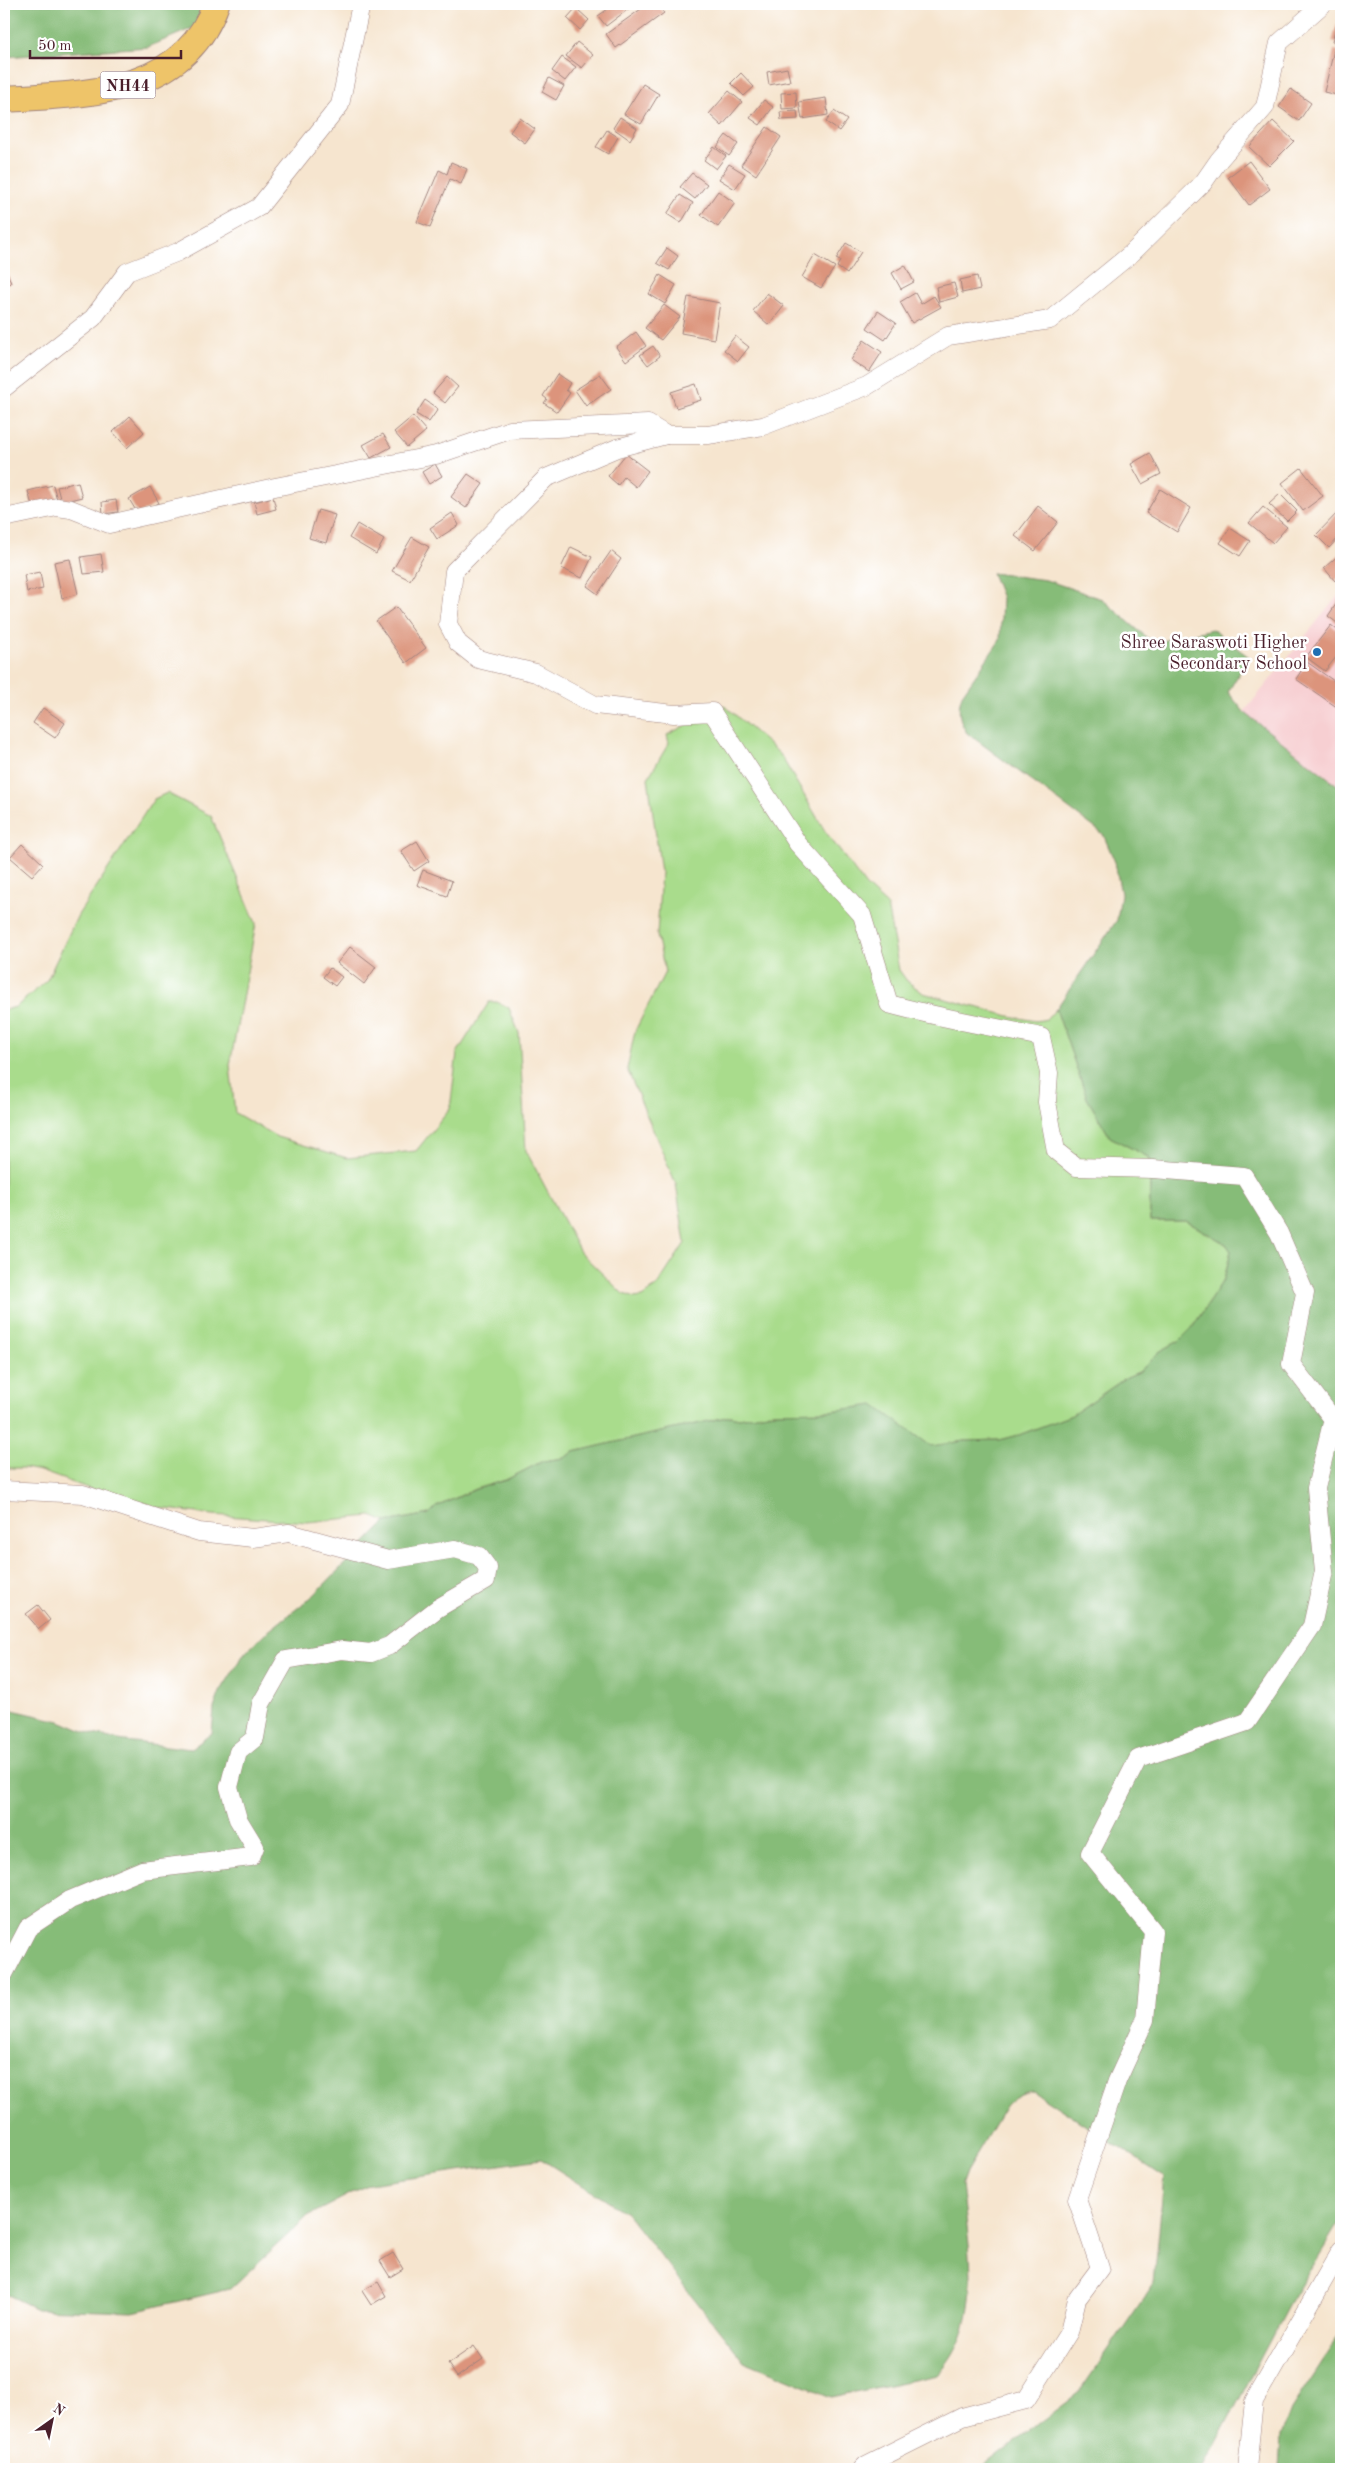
<svg xmlns="http://www.w3.org/2000/svg" width="1345" height="2473" viewBox="0 0 1345 2473" font-family="'Old Standard TT',serif">
	<style>
		.built { fill: #f7cfd2 }
		.green { fill: #a9dc8c; stroke: #7a7e5c }
		.forest { fill: #86bc78; stroke: #686e52 }
		.building { fill: #dc947b }
		.lines { fill: none; stroke-linecap: round; stroke-linejoin: round }
		.street-casing { stroke: #a0827d; stroke-width: 19 }
		.primary-casing { stroke: #a0827d; stroke-width: 28 }
		.street { stroke: #fff; stroke-width: 18 }
		.primary { stroke: #eec469; stroke-width: 26 }
		.poi-dot { fill: #1f6fb2; stroke: #fff; stroke-width: 2 }
		.labels { text-anchor: middle; stroke-width: 5; stroke-linejoin: round; paint-order: stroke }
		.shield { fill: #fff; stroke: #80626b; stroke-width: 1 }
		.shield-label { font-size: 16px; font-weight: bold; fill: #4a1f2b }
		.poi-label { font-size: 18px; fill: #4a1f2b; stroke: #fff; text-anchor: end }
	</style>
	<rect width="100%" height="100%" fill="#fff"/>
	<filter id="ink" filterUnits="userSpaceOnUse"><feTurbulence type="fractalNoise" baseFrequency=".02" numOctaves="2"/><feDisplacementMap in="SourceGraphic" scale="10" xChannelSelector="R" yChannelSelector="G"/><feConvolveMatrix kernelMatrix="1 2 1 2 8 2 1 2 1" color-interpolation-filters="sRGB"/></filter>
	<filter id="wash" filterUnits="userSpaceOnUse"><feTurbulence type="fractalNoise" baseFrequency=".0096" numOctaves="4" result="noise"/><feDisplacementMap in="SourceGraphic" scale="20" xChannelSelector="R" yChannelSelector="G"/><feGaussianBlur stdDeviation="1.12" result="paint"/><feColorMatrix in="noise" values="0 0 0 0 0 0 0 0 0 0 0 0 0 0 0 0 0 1.4 0 .05"/><feComposite in="paint" operator="in"/></filter>
	<g filter="url(#wash)">
		<rect width="100%" height="100%" fill="#f6e5cf"/>
		<polygon class="built" points="1341,592 1341,788 1244,712"/>
		<path class="green" d="M724 705 780 754 825 831 866 886 887 905 899 970 907 981 923 993 1009 1016 1036 1021 1047 1019 1056 1009 1087 1098 1110 1137 1150 1158V1221H1186L1226 1244 1231 1251 1224 1279 1192 1328 1179 1341 1159 1352 1139 1372 1127 1377 1072 1415 1019 1435 1000 1440 964 1441 931 1447 874 1406 831 1411 773 1412 739 1418 730 1416C678 1429 626 1439 574 1452L564 1458 543 1461 506 1480 475 1489 436 1507 429 1514 386 1522 371 1516 307 1522 213 1515 144 1506 110 1496 40 1471 24 1468H4V1010L16 1007 47 980 78 915 154 799 167 793 211 816 256 923 230 1065 235 1113 277 1137 347 1158 416 1151 450 1109 457 1053 489 1002H497L509 1008 519 1033 526 1151 580 1252 622 1293 634 1298 642 1297 657 1286 685 1243 676 1184 627 1069 635 1031 665 972 657 935 661 872 648 778 669 743 667 735Z"/>
		<g class="forest">
			<polygon points="4,4 215,4 193,28 148,47 4,57"/>
			<path d="M992 573 1046 580 1102 599 1153 643 1212 629 1249 657 1228 692 1244 712 1341 788V2219L1288 2306 1202 2469H979L1078 2394 1154 2283 1164 2177 1033 2091C1022 2092 1013 2097 1005 2106L966 2172 962 2183C968 2250 988 2321 937 2375L831 2397 744 2361 626 2213 541 2159 369 2184 308 2216 230 2289 133 2312 37 2309 4 2293V1708L60 1721 86 1732 118 1740 191 1749 212 1733 214 1708 220 1692 244 1654 266 1633 314 1595 386 1522 429 1514 436 1507 476 1489 506 1480 543 1461 564 1458 574 1452C626 1439 678 1429 730 1416L739 1418 773 1412 831 1411 874 1405 931 1446 964 1441 1000 1440 1019 1435 1072 1415 1127 1377 1139 1372 1159 1352 1179 1341 1192 1328 1224 1279 1231 1251 1226 1244 1186 1221H1150V1158L1110 1137 1087 1098 1056 1009 1117 920 1121 894 1115 862 1103 834 967 733C959 721 957 709 962 695L1000 640 1002 598Z"/>
			<polygon points="1341,2333 1341,2469 1279,2469 1281,2436 1291,2410"/>
		</g>
		<g id="blocks">
			<g class="building">
				<polygon points="615,4 635,4 606,26 598,16"/>
				<polygon points="648,4 657,4 664,13 616,48 606,34"/>
				<polygon points="576,8 589,20 580,30 567,18"/>
				<polygon points="1337,24 1341,25 1341,44 1332,42"/>
				<polygon points="577,42 593,55 582,68 566,56"/>
				<polygon points="1334,50 1341,51 1341,96 1324,92"/>
				<polygon points="562,57 576,67 565,81 552,71"/>
				<polygon points="787,68 790,81 769,85 767,72"/>
				<polygon points="741,73 754,87 744,96 731,83"/>
				<polygon points="549,78 564,86 556,100 542,92"/>
				<polygon points="643,84 659,94 641,124 624,114"/>
				<polygon points="1291,89 1311,103 1299,121 1279,107"/>
				<polygon points="729,91 742,102 722,126 709,114"/>
				<polygon points="796,92 797,108 782,109 781,93"/>
				<polygon points="826,98 828,115 802,119 799,102"/>
				<polygon points="764,100 773,107 760,125 750,118"/>
				<polygon points="797,111 798,119 781,120 780,112"/>
				<polygon points="834,111 847,120 839,131 826,122"/>
				<polygon points="620,117 637,128 630,140 613,128"/>
				<polygon points="520,118 535,129 525,143 510,132"/>
				<polygon points="1273,121 1294,141 1269,166 1249,147"/>
				<polygon points="767,127 781,137 756,175 741,165"/>
				<polygon points="607,130 618,137 608,154 596,147"/>
				<polygon points="726,135 738,144 729,156 717,147"/>
				<polygon points="714,147 726,156 716,169 704,160"/>
				<polygon points="1249,161 1270,189 1249,205 1228,177"/>
				<polygon points="451,162 467,169 461,184 450,179 430,227 417,222 439,170 447,174"/>
				<polygon points="729,164 745,174 735,189 719,179"/>
				<polygon points="692,173 707,184 695,199 680,187"/>
				<polygon points="718,191 735,203 718,227 701,215"/>
				<polygon points="680,195 693,203 681,223 667,214"/>
				<polygon points="846,243 861,252 847,274 837,267 840,261 836,259"/>
				<polygon points="667,248 678,256 669,270 657,263"/>
				<polygon points="815,255 835,267 821,288 802,277"/>
				<polygon points="4,264 11,283 4,286"/>
				<polygon points="905,265 914,282 901,289 892,273"/>
				<polygon points="660,275 676,285 665,304 649,294"/>
				<polygon points="977,276 980,289 962,293 960,280"/>
				<polygon points="954,283 958,297 939,302 936,287"/>
				<polygon points="767,293 784,306 769,325 753,311"/>
				<polygon points="915,293 921,304 934,296 941,307 912,323 900,302"/>
				<polygon points="688,297 720,303 714,339 681,333"/>
				<polygon points="664,305 680,317 661,340 645,328"/>
				<polygon points="878,311 896,323 885,340 867,328"/>
				<polygon points="636,332 646,346 626,361 616,347"/>
				<polygon points="735,336 749,347 738,361 724,350"/>
				<polygon points="864,340 882,352 869,372 851,360"/>
				<polygon points="653,346 660,356 648,365 640,355"/>
				<polygon points="557,374 570,383 566,390 570,393 557,412 544,403 547,399 543,396"/>
				<polygon points="600,374 611,389 586,406 575,390"/>
				<polygon points="447,377 458,387 445,403 433,393"/>
				<polygon points="696,384 701,400 676,408 671,392"/>
				<polygon points="425,400 438,409 429,422 416,414"/>
				<polygon points="130,416 144,432 127,448 113,432"/>
				<polygon points="413,416 426,431 407,447 394,432"/>
				<polygon points="383,434 391,447 371,458 363,445"/>
				<polygon points="1150,453 1161,474 1142,484 1131,464"/>
				<polygon points="626,454 648,471 636,487 624,477 618,485 608,476"/>
				<polygon points="435,464 442,476 429,484 422,472"/>
				<polygon points="1301,468 1323,496 1303,511 1282,483"/>
				<polygon points="468,474 483,484 466,508 451,497"/>
				<polygon points="78,482 82,497 61,502 57,487"/>
				<polygon points="53,485 58,503 33,509 28,491"/>
				<polygon points="150,487 159,503 138,514 129,499"/>
				<polygon points="1160,489 1191,508 1177,532 1146,513"/>
				<polygon points="1280,494 1297,511 1287,521 1269,504"/>
				<polygon points="273,497 276,509 257,514 254,502"/>
				<polygon points="116,500 118,512 103,514 102,502"/>
				<polygon points="1038,506 1058,522 1035,551 1015,536"/>
				<polygon points="1263,507 1287,527 1273,543 1249,523"/>
				<polygon points="1341,509 1341,535 1329,548 1316,535"/>
				<polygon points="318,510 335,515 326,543 309,538"/>
				<polygon points="452,513 459,525 437,539 430,528"/>
				<polygon points="357,524 384,540 376,554 349,538"/>
				<polygon points="1230,528 1250,541 1240,556 1220,543"/>
				<polygon points="412,537 429,547 410,580 392,571"/>
				<polygon points="571,547 592,557 582,578 561,568"/>
				<polygon points="611,551 621,559 598,594 587,586"/>
				<polygon points="1341,553 1341,576 1335,581 1324,568"/>
				<polygon points="101,554 104,572 84,574 81,557"/>
				<polygon points="70,559 78,594 62,598 54,562"/>
				<polygon points="40,572 43,589 27,592 24,575"/>
				<polygon points="1341,597 1341,626 1328,616"/>
				<polygon points="396,607 426,648 406,663 376,621"/>
				<polygon points="1331,625 1341,633 1341,651 1325,671 1306,657"/>
				<polygon points="1307,662 1341,686 1341,710 1296,679"/>
				<polygon points="43,708 65,723 55,738 33,723"/>
				<polygon points="417,841 429,861 414,871 401,851"/>
				<polygon points="22,844 43,864 32,876 10,857"/>
				<polygon points="423,870 452,881 447,896 417,885"/>
				<polygon points="350,947 376,967 364,984 337,963"/>
				<polygon points="330,968 342,977 335,986 323,977"/>
				<polygon points="38,1605 50,1620 39,1629 26,1614"/>
				<polygon points="393,2253 403,2269 390,2277 380,2261"/>
				<polygon points="378,2282 386,2296 371,2305 362,2291"/>
				<polygon points="474,2346 483,2359 457,2377 448,2364"/>
			</g>
		</g>
	</g>
	<g filter="url(#ink)">
		<use href="#blocks" fill-opacity="0" stroke="#a0827d" stroke-width="1"/>
		<g class="lines">
			<defs>
				<g id="street">
					<polyline points="4,388 93,318 127,272 178,252 259,207 340,105 361,4"/>
					<polyline points="4,518 57,507 71,509 109,524 275,487 436,455 510,430 648,424 666,435"/>
					<polyline points="4,1490 83,1494 199,1532 253,1538 289,1533 388,1560 455,1549 479,1556 488,1568 486,1580 438,1608 389,1646 371,1653 342,1650 286,1660 261,1704 255,1738 238,1752 229,1787 238,1819 255,1847 251,1857 142,1870 70,1900 28,1928 4,1974"/>
					<path d="M862 2469 866 2465 962 2417 1026 2400 1069 2332 1077 2299 1100 2268 1077 2199 1117 2081 1145 2020 1153 1931 1090 1853 1138 1759 1247 1722 1312 1626 1324 1571 1316 1488 1333 1419 1291 1364 1305 1293 1279 1233 1244 1176 1153 1169 1076 1167 1056 1151 1047 1102 1049 1073 1041 1037C990 1026 939 1018 889 1004L862 915 798 844 712 712 674 714 595 705 536 673 478 659 458 643 448 624 454 571 546 478 617 448 666 435H708L763 426 867 386 948 336 1050 320 1132 253 1203 183 1219 160 1265 107 1279 43 1323 4"/>
					<polyline points="1247,2469 1254,2401 1341,2250"/>
				</g>
				<path id="primary" d="M4 99C84 94 184 96 216 4"/>
			</defs>
			<use href="#street" class="street-casing"/>
			<use href="#primary" class="primary-casing"/>
			<use href="#street" class="street"/>
			<use href="#primary" class="primary"/>
		</g>
	</g>
	<circle class="poi-dot" cx="1317" cy="652" r="5"/>
	<g class="labels">
		<rect class="shield" x="100.5" y="71.5" width="55" height="27" rx="4"/>
		<g class="shield-label">
			<text x="128" y="91">NH44</text>
		</g>
		<g class="poi-label">
			<text x="1307" y="648">Shree Saraswoti Higher<tspan x="1307" dy="21">Secondary School</tspan></text>
		</g>
	</g>
	<rect width="1345" height="2473" fill="none" stroke="#fff" stroke-width="20"/>
	<g transform="translate(52 2420) rotate(33)" stroke="#ffffff" stroke-width="4" paint-order="stroke">
	<path d="M0-4L9 19L0 12L-9 19Z" fill="#4a1f2b"/>
	<text y="-8" font-size="14" font-weight="bold" text-anchor="middle" fill="#4a1f2b">N</text>
	</g>
	<path d="M30 50v8h151v-8" fill="none" stroke="#4a1f2b" stroke-width="2.5"/>
	<text x="38" y="50" font-size="15" fill="#4a1f2b" stroke="#ffffff" stroke-width="4" paint-order="stroke">50 m</text>
</svg>
